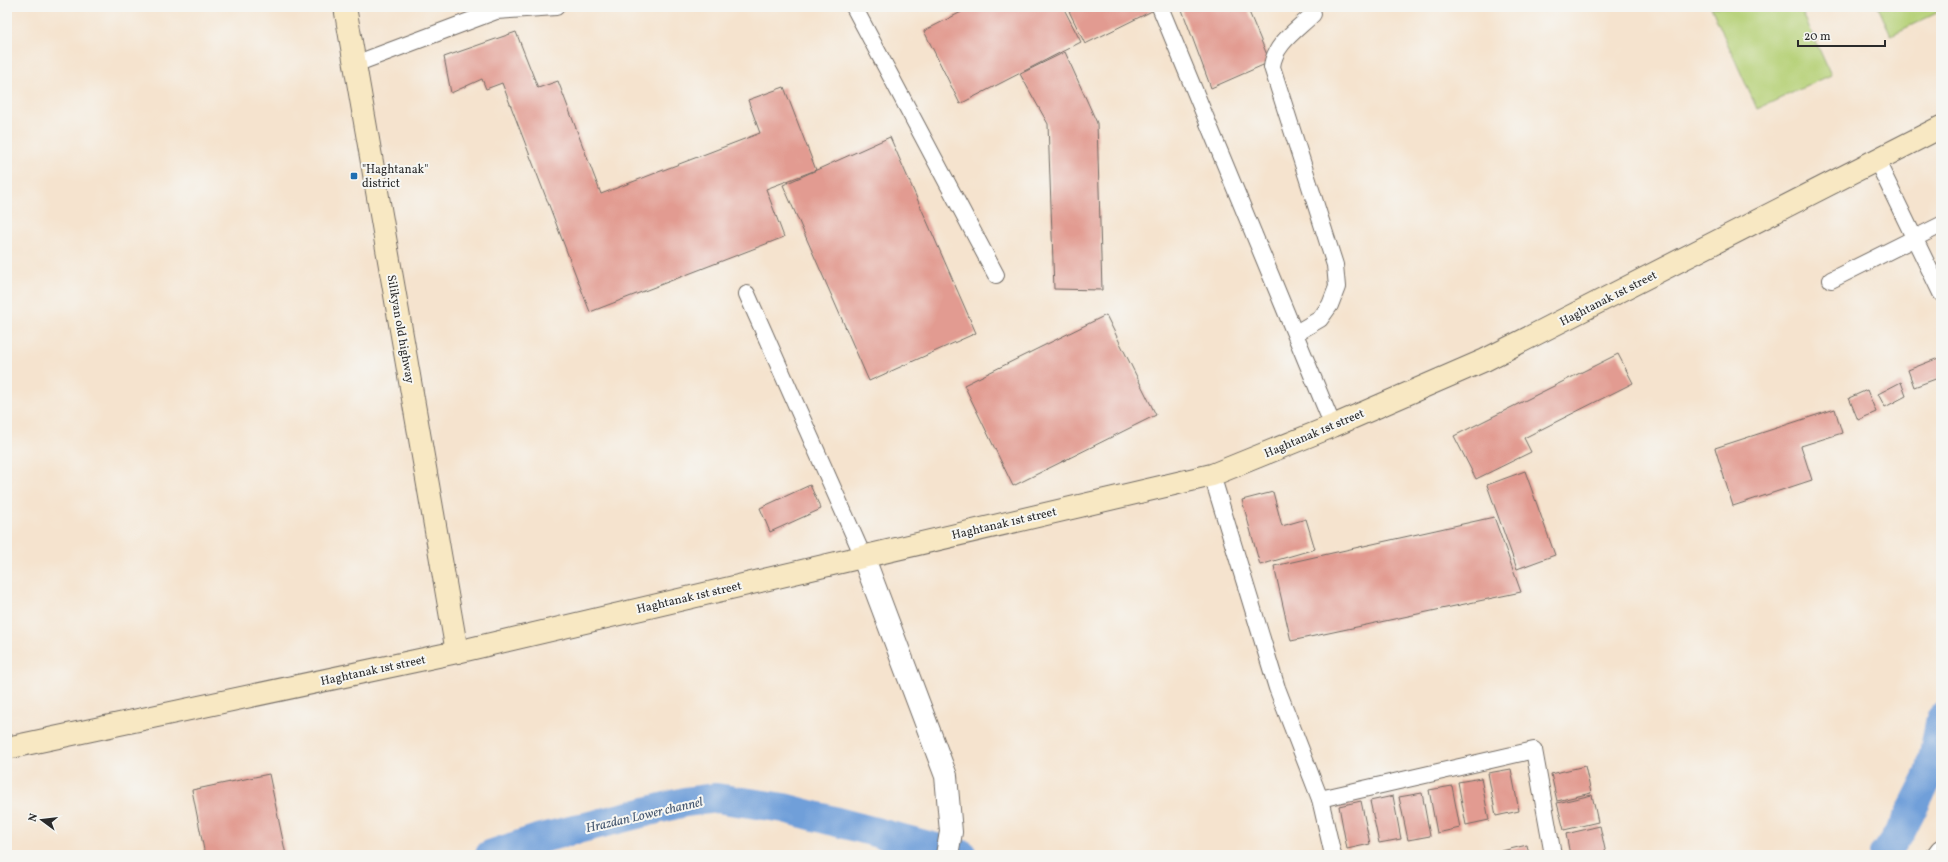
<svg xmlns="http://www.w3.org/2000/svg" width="1948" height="862" viewBox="0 0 1948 862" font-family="Vollkorn,serif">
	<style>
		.green { fill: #b5d076; stroke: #707e50 }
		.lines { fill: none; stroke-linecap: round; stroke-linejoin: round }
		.canal { stroke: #709fd9; stroke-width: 30 }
		.building { fill: #e29b91 }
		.lane-casing { stroke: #726b64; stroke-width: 18 }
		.street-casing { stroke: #726b64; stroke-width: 24 }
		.secondary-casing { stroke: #726b64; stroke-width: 24 }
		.lane { stroke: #fff; stroke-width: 16 }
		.street { stroke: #fff; stroke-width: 22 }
		.secondary { stroke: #f8e8c3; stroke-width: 22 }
		.poi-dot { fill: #1f6fb2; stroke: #f6f6f2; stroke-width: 1.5 }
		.labels { text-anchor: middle; stroke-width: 4; stroke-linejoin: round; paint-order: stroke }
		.poi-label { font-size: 12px; fill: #2b2b2b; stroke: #f6f6f2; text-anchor: start }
		.street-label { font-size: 12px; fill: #2b2b2b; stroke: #f6f6f2 }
		.water-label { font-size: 13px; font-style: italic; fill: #475971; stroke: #f6f6f2 }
	</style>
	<rect width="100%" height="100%" fill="#f6f6f2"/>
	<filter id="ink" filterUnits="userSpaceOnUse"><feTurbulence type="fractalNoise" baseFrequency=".025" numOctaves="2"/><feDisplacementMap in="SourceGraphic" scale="8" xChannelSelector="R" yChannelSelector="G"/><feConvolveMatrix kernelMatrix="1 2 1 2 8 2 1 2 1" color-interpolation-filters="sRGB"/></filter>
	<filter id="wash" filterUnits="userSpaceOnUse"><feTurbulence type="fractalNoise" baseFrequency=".012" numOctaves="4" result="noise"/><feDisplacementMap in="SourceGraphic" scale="16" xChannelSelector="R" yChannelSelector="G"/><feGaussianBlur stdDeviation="0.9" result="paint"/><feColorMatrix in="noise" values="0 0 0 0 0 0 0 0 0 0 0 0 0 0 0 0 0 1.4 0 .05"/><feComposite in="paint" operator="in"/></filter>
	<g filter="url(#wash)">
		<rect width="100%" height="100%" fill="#f5e3ce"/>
		<g class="green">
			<polygon points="1711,7 1800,7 1831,75 1757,109"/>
			<polygon points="1878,7 1941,7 1941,11 1891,35"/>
		</g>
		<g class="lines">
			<g class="canal">
				<polyline points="490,855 538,839 685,802 716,798 784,808 963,855"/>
				<polyline points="1884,855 1902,829 1930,774 1941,718"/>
			</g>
		</g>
		<g id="blocks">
			<g class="building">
				<polygon points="971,7 1063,7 1081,42 960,104 924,31"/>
				<polygon points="1067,7 1152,7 1154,10 1085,44"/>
				<polygon points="1181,7 1229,7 1231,11 1242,7 1247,7 1270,62 1211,88"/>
				<polygon points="516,32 538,88 558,81 601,194 760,133 748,100 784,87 816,170 766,189 784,237 590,312 502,83 486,89 482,79 451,93 444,57"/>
				<polygon points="1065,52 1097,123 1102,290 1054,289 1048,124 1020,74"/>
				<polygon points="890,137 976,333 869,381 783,185"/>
				<polygon points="1106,315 1156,415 1013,486 964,385"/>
				<polygon points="1618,354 1633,383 1524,438 1531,452 1476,479 1454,436"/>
				<polygon points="1941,357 1941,377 1914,387 1908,370"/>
				<polygon points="1901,382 1906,396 1885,407 1878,394"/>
				<polygon points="1867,390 1876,412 1858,420 1849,398"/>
				<polygon points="1835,409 1842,433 1801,446 1812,480 1733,506 1715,448"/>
				<polygon points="1525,471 1555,555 1517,569 1487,485"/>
				<polygon points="810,485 821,509 770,532 760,508"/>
				<polygon points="1273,492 1282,526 1306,519 1315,549 1260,565 1242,500"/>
				<polygon points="1494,517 1521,592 1291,641 1274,566"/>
				<polygon points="1585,766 1591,793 1557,801 1551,774"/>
				<polygon points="1511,769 1519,811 1496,816 1488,773"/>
				<polygon points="269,774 286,855 205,855 192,790"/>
				<polygon points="1481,778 1489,820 1466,825 1458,782"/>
				<polygon points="1452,786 1460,828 1437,833 1429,790"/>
				<polygon points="1422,793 1430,836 1408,840 1399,797"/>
				<polygon points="1592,795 1598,822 1564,830 1557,803"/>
				<polygon points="1393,796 1401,839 1379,843 1370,801"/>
				<polygon points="1361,801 1370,844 1347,849 1339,806"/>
				<polygon points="1600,826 1606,854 1570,855 1566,834"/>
				<polygon points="1527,845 1529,855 1493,855 1493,853"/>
			</g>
		</g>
	</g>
	<g filter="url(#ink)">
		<use href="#blocks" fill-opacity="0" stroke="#726b64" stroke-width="1"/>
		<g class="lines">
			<defs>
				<g id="lane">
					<polyline points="854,7 996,275"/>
					<polyline points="1160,7 1333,426"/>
					<polyline points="355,64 496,11 556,7"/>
					<polyline points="1877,161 1941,293"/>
					<polyline points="1831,280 1941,225"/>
					<polyline points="747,294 863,556"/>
					<path d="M1296 333 1320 319 1330 305 1337 287 1335 265 1272 67C1274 44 1297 30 1313 14"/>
					<polyline points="1212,475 1277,688 1320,799 1333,855"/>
					<polyline points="1320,799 1534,750 1553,855"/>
				</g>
				<g id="street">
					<polyline points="863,556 946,776 951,832 947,855"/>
					<polyline points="1938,855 1941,851"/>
				</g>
				<g id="secondary">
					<polyline points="345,7 457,652"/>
					<polyline points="7,748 457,652 1212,475 1333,426 1485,360 1941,127"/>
				</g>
			</defs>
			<use href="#lane" class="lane-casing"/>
			<use href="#street" class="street-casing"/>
			<use href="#secondary" class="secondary-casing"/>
			<use href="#lane" class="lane"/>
			<use href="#street" class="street"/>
			<use href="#secondary" class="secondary"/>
		</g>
	</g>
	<rect class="poi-dot" x="350" y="172" width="8" height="8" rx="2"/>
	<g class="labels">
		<g class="poi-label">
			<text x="362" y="173">"Haghtanak"<tspan x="362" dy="14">district</tspan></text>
		</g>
		<g class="street-label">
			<text transform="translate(1608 298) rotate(-27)" y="4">Haghtanak 1st street</text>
			<text transform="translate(401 329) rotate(80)" y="4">Silikyan old highway</text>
			<text transform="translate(1314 433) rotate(-23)" y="4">Haghtanak 1st street</text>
			<text transform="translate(1004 523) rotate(-13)" y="4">Haghtanak 1st street</text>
			<text transform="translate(689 597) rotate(-13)" y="4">Haghtanak 1st street</text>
			<text transform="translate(373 670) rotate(-12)" y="4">Haghtanak 1st street</text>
		</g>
		<g class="water-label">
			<text transform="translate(644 814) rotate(-13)" y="5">Hrazdan Lower channel</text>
		</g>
	</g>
	<rect width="1948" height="862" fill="none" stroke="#f6f6f2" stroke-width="24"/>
	<g transform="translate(42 820) rotate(285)" stroke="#f6f6f2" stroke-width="3" paint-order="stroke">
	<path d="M0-3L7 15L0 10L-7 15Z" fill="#2b2b2b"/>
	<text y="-6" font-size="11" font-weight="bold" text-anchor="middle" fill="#2b2b2b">N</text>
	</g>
	<path d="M1798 40v6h87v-6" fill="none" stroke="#2b2b2b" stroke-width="2"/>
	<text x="1804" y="40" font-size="12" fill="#2b2b2b" stroke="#f6f6f2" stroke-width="3" paint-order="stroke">20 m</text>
</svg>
